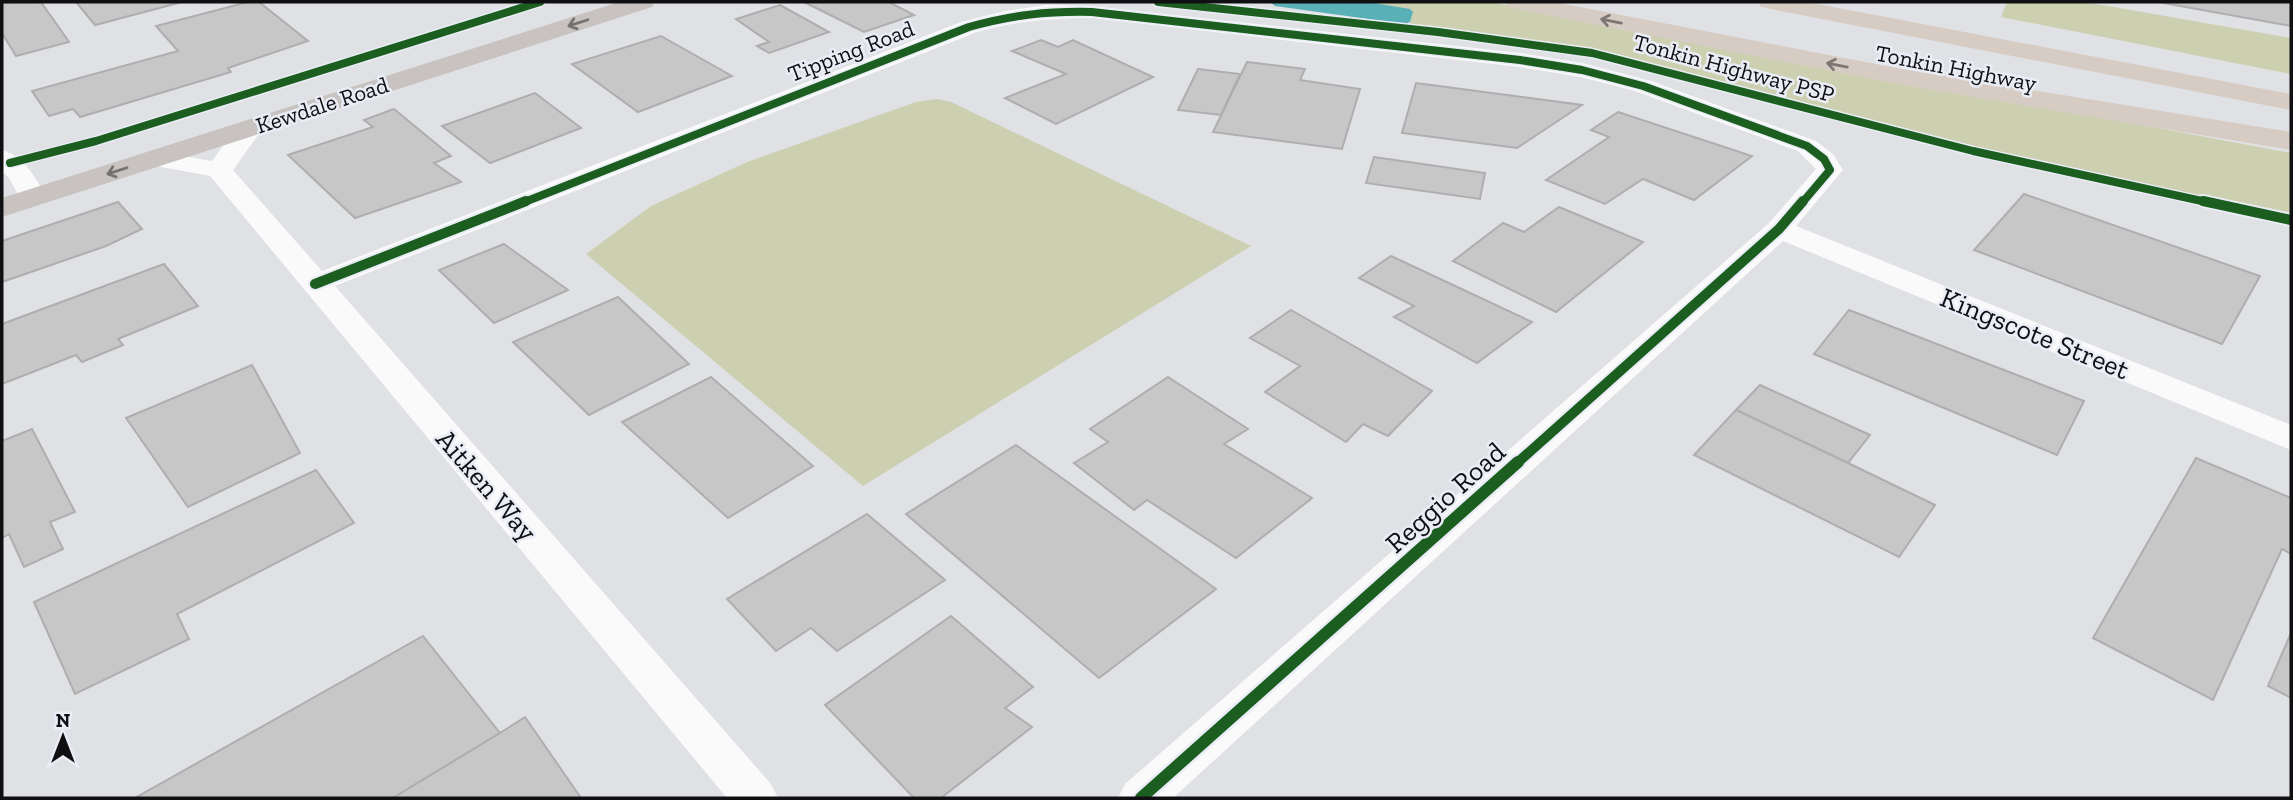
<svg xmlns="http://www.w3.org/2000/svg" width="2293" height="800" viewBox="0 0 2293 800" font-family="'Zilla Slab',serif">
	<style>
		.green { fill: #ccd0b0 }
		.water { fill: #59b1b7 }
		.building { fill: #c8c7c7; stroke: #afaeaf; stroke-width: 2 }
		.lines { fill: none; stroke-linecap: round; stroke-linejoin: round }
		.minor { fill: #fafafb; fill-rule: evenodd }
		.major { fill: #c8c3c0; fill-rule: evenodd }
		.highway { fill: #d7ccc4; fill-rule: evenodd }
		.cycleway-far2-casing { stroke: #eaedf6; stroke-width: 11 }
		.cycleway-far1-casing { stroke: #eaedf6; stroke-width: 14 }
		.cycleway-casing { stroke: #eaedf6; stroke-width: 17 }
		.cycleway-far2 { stroke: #1b5e20; stroke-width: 8 }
		.cycleway-far1 { stroke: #1b5e20; stroke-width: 10 }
		.cycleway { stroke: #1b5e20; stroke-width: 12 }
		.oneway { stroke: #7d7774 }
		.oneway2 { stroke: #757272 }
		.labels { text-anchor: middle; stroke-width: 5; stroke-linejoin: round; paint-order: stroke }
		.far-street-label { font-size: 23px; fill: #101013; stroke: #eaedf6 }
		.street-label { font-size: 28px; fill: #101013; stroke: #eaedf6 }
	</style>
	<rect width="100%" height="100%" fill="#e0e1e5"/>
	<g class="green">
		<polygon points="1368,2 1490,2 2291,153 2291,220 1973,151 1592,53 1409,29 1412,10"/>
		<polygon points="2007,2 2085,2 2291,38 2291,74 2001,17"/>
		<polygon points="937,99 951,102 1251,246 863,486 586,254 651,206 747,162 916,102"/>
	</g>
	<polygon class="water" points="1270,2 1368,2 1410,9 1413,12 1410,22 1404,24 1275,6"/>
	<g class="building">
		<polygon points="41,2 69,42 16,56 2,33 2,3"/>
		<polygon points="76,2 182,2 95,25"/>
		<polygon points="248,2 259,2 308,41 228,68 231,72 80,117 73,109 49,116 32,91 178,51 156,26"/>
		<polygon points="804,2 889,2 914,15 864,32"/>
		<polygon points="2158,2 2291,2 2291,26"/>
		<polygon points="780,5 829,32 769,53 757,46 769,42 736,19"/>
		<polygon points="661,36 732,76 638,112 572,64"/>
		<polygon points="1041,40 1058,47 1073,40 1153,77 1056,124 1005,98 1066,74 1012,51"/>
		<polygon points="1247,62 1305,69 1300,80 1360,89 1342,149 1213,132"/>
		<polygon points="1198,69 1240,74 1221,115 1178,110"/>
		<polygon points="1416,83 1582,105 1517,148 1402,133"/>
		<polygon points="535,93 581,128 490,163 442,126"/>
		<polygon points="394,109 451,156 434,163 461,182 355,218 288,155 373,127 364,120"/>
		<polygon points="1618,112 1752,156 1694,200 1643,179 1605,204 1546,180 1609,137 1591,130"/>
		<polygon points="1374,157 1485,173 1480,199 1366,183"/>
		<polygon points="2024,194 2260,276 2222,344 1974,250"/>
		<polygon points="118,202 142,229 106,246 2,282 2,241"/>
		<polygon points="1559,207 1643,242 1556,312 1453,261 1503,223 1524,232"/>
		<polygon points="504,244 568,290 494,323 439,270"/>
		<polygon points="1391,256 1532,322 1477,363 1394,317 1414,306 1359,278"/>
		<polygon points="164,264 198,306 118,339 123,345 82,362 76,355 2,384 2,324"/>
		<polygon points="618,297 689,364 589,415 513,342"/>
		<polygon points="1291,310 1432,391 1388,436 1363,424 1346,442 1265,392 1300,366 1250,338"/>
		<polygon points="1849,310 2084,401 2057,455 1814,354"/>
		<polygon points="252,365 300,453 188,507 126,418"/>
		<polygon points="711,377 813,466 728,518 622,422"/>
		<polygon points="1168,377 1248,429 1224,444 1312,498 1236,558 1147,500 1134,510 1074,463 1108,442 1090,429"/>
		<polygon points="1760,385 1870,435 1848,463 1736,410"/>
		<polygon points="1736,410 1848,463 1935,505 1899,557 1694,455"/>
		<polygon points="32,429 75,512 50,522 63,549 24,567 9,534 2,538 2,441"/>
		<polygon points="1016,445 1216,589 1099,678 906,514"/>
		<polygon points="2196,458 2291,498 2291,554 2282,549 2213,700 2093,638"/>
		<polygon points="316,470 354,523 177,614 189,639 75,694 34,602"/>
		<polygon points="867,514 945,580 837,651 811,628 776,651 727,599"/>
		<polygon points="951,616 1033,687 1005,708 1032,727 941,798 914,798 825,705"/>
		<polygon points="2291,633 2291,698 2268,686"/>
		<polygon points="423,636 500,733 393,798 135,798"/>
		<polygon points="525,717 581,798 393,798 500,733"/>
	</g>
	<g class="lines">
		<g class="minor">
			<path d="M1046 5 1092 6 1520 53 1582 63 1651 81 1816 141 1833 154 1843 170 1796 226 2291 425V450L1783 241 1173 798H1118L1125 784 1769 223 1816 169 1798 151 1635 91 1581 77 1520 67 1092 18C1051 18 1016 21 977 32L335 286 771 784 778 798H727L210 176 145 164 141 159 145 154 154 151 212 161C225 145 238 116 261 122L264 127 233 170 322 271 961 22 1005 11Z"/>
			<path d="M2 150C25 156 36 179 47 198L43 204 33 206 23 204 9 178 2 172Z"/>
		</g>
		<polygon class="major" points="619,2 655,2 652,7 2,217 2,198"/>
		<g class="highway">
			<polygon points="1505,2 1554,2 1902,69 2291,132 2291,150 1902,85 1517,9 1508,7"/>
			<polygon points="1758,2 1807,2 2291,94 2291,110 1770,9 1761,7"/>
		</g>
		<defs>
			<g id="cycleway-far2">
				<polyline points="1158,2 1438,32 1592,53 1973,151 2211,203"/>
				<polyline points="10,163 96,141 540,2"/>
				<path d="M522 203 969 27C1012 15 1047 11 1092 12L1520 60 1582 70 1643 86 1807 146 1824 159 1830 170 1802 203"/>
			</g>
			<g id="cycleway-far1">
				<polyline points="2203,201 2291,220"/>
				<polyline points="315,284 526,201"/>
				<polyline points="1516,464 1779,229 1803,201"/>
			</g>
			<polyline id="cycleway" points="1141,798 1518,462"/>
		</defs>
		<use href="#cycleway-far2" class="cycleway-far2-casing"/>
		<use href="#cycleway-far1" class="cycleway-far1-casing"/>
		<use href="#cycleway" class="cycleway-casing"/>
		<use href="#cycleway-far2" class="cycleway-far2"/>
		<use href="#cycleway-far1" class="cycleway-far1"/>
		<use href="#cycleway" class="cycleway"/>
	</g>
	<defs><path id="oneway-shaft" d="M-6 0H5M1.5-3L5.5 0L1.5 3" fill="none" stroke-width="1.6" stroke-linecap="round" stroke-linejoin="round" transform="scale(1.75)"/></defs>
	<g class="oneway">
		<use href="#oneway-shaft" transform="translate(1611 21) rotate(-169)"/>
		<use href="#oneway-shaft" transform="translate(1837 65) rotate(-169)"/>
	</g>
	<g class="oneway2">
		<use href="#oneway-shaft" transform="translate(578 23) rotate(162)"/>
		<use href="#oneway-shaft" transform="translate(117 171) rotate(162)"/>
	</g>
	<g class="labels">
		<g class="far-street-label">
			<text transform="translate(851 51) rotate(-21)" y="8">Tipping Road</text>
			<text transform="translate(1734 68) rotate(15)" y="8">Tonkin Highway PSP</text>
			<text transform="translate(1956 68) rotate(11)" y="8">Tonkin Highway</text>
			<text transform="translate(322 105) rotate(-18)" y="8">Kewdale Road</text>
		</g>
		<g class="street-label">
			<text transform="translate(2035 333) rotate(22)" y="10">Kingscote Street</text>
			<text transform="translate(487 485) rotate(49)" y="10">Aitken Way</text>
			<text transform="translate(1445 497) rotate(-42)" y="10">Reggio Road</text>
		</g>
	</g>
	<rect width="2293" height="800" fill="none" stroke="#101013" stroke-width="7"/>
	<g transform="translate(63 737)" stroke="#eaedf6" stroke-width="5" paint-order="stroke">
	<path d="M0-5L12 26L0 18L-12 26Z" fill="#101013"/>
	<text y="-10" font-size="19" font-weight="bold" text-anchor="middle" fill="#101013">N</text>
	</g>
</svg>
